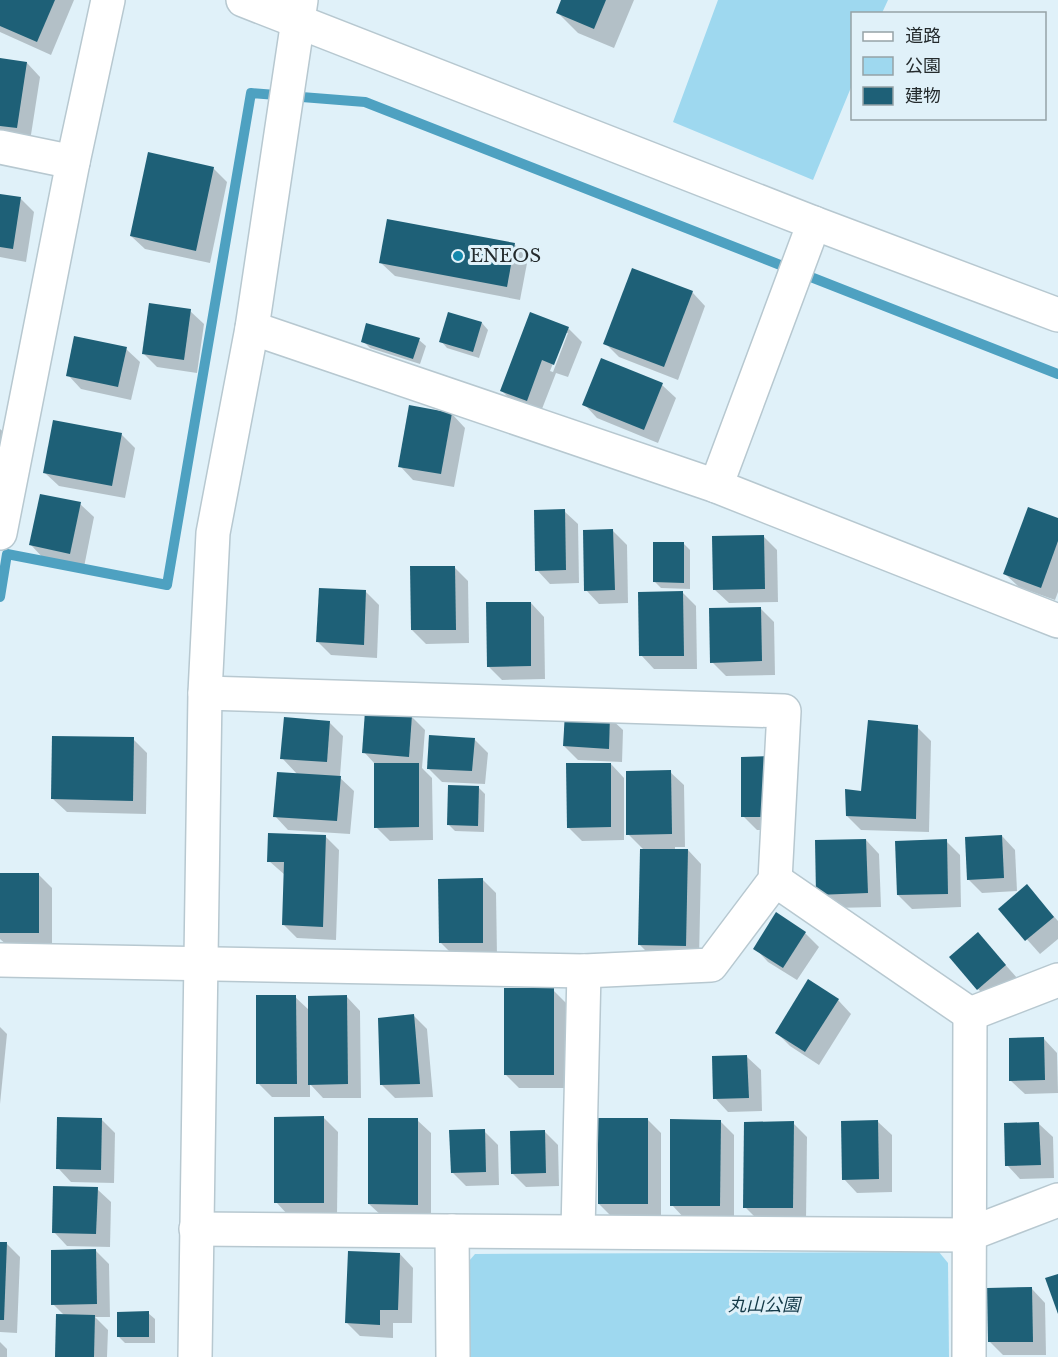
<svg xmlns="http://www.w3.org/2000/svg" width="1058" height="1357" viewBox="0 0 1058 1357" font-family="'Libre Baskerville','Noto Sans JP',serif">
	<style>
		.green { fill: #9ed8ef }
		.shadow { fill: #0003; fill-rule: evenodd }
		.lines { fill: none; stroke-linecap: round; stroke-linejoin: round }
		.stream { stroke: #4ea1c1; stroke-width: 10 }
		.building { fill: #1e6077 }
		.street-casing { stroke: #b7c8d0; stroke-width: 36 }
		.secondary-casing { stroke: #b7c8d0; stroke-width: 36 }
		.street { stroke: #fff; stroke-width: 33 }
		.secondary { stroke: #fff; stroke-width: 33 }
		.poi-dot { fill: #1288ac; stroke: #e0f1f9; stroke-width: 2 }
		.labels { text-anchor: middle; stroke-width: 6; stroke-linejoin: round; paint-order: stroke }
		.poi-label { font-size: 18px; fill: #242b2d; stroke: #e0f1f9; text-anchor: start }
		.park-label { font-size: 18px; font-style: italic; fill: #133947; stroke: #e0f1f9 }
	</style>
	<rect width="100%" height="100%" fill="#e0f1f9"/>
	<g class="green">
		<polygon points="718,0 888,0 882,13 852,14 852,85 813,180 673,122"/>
		<polygon points="939,1252 948,1263 949,1357 464,1357 463,1268 475,1254"/>
	</g>
	<g class="shadow">
		<polygon points="0,0 74,0 51,55 0,32"/>
		<polygon points="563,0 634,0 614,48 578,33 558,13"/>
		<polygon points="0,59 27,63 40,77 30,141 0,136"/>
		<polygon points="213,168 227,182 210,263 145,249 131,236"/>
		<polygon points="0,195 21,199 34,212 26,262 0,257"/>
		<polygon points="514,244 528,258 520,300 395,276 381,263"/>
		<polygon points="692,292 705,306 678,380 619,357 605,343"/>
		<polygon points="190,311 204,324 197,373 157,367 144,354"/>
		<polygon points="449,314 482,323 488,330 479,358 447,348 441,341"/>
		<polygon points="367,325 419,340 426,346 420,364 370,348 363,341"/>
		<path d="M568 328 582 342 568 377 556 373 540 414 515 404 501 390ZM565 333H568L553 372 550 371Z"/>
		<polygon points="126,349 140,362 131,400 81,389 68,375"/>
		<polygon points="662,385 676,398 658,443 597,418 584,404"/>
		<polygon points="452,414 465,428 454,487 413,480 400,466"/>
		<polygon points="0,429 17,443 0,509"/>
		<polygon points="121,434 135,448 125,498 59,486 45,473"/>
		<polygon points="80,504 94,517 84,567 44,559 31,545"/>
		<polygon points="564,511 578,524 579,583 550,584 537,570"/>
		<polygon points="1058,519 1058,592 1055,600 1019,587 1005,574"/>
		<polygon points="613,531 627,545 628,603 599,604 586,590"/>
		<polygon points="763,536 777,550 778,602 729,603 715,590"/>
		<polygon points="684,544 690,550 690,589 661,588 654,581"/>
		<polygon points="454,567 468,581 469,643 426,644 412,630"/>
		<polygon points="366,592 379,605 377,658 331,655 317,641"/>
		<polygon points="683,593 696,606 697,669 654,669 641,655"/>
		<polygon points="531,603 544,617 545,679 502,680 488,666"/>
		<polygon points="760,608 774,622 775,675 726,676 712,662"/>
		<polygon points="412,717 425,730 422,768 432,778 433,840 390,841 376,827 375,764 364,752"/>
		<polygon points="609,717 623,730 622,762 578,760 564,746"/>
		<polygon points="329,722 343,736 340,776 338,776 354,791 350,834 288,830 275,816 298,775 282,758"/>
		<polygon points="917,727 931,741 929,832 861,830 847,816 862,792"/>
		<polygon points="133,739 147,753 146,814 67,812 53,799"/>
		<polygon points="474,739 488,753 485,784 442,782 428,768"/>
		<polygon points="771,757 785,830 757,830 743,816"/>
		<polygon points="611,764 624,778 624,840 582,841 568,827"/>
		<polygon points="670,772 684,785 685,847 675,847 675,850 688,850 701,864 699,959 653,958 639,944 644,850 628,834"/>
		<polygon points="478,787 485,794 484,832 455,831 449,825"/>
		<polygon points="325,836 339,850 336,940 297,938 284,925 285,875 269,861"/>
		<polygon points="1002,836 1015,850 1017,891 982,893 968,879"/>
		<polygon points="866,840 879,854 881,907 831,908 818,894"/>
		<polygon points="946,841 960,855 961,907 912,909 898,895"/>
		<polygon points="0,874 38,874 52,888 52,946 8,946 0,939"/>
		<polygon points="483,880 496,893 497,956 454,956 440,942"/>
		<polygon points="1026,886 1058,921 1058,939 1040,954 1000,909"/>
		<polygon points="805,933 819,947 797,980 768,962 755,948"/>
		<polygon points="978,934 1018,979 992,1003 978,989"/>
		<polygon points="553,990 567,1004 567,1088 519,1088 505,1074"/>
		<polygon points="295,997 309,1010 347,997 360,1011 361,1098 323,1098 310,1084 310,1097 272,1097 258,1083"/>
		<polygon points="838,1000 851,1014 819,1065 790,1046 777,1033"/>
		<polygon points="414,1016 427,1029 433,1097 395,1098 381,1084"/>
		<polygon points="0,1027 7,1034 0,1104"/>
		<polygon points="1044,1039 1057,1053 1058,1093 1025,1094 1011,1081"/>
		<polygon points="747,1057 761,1070 762,1111 728,1112 715,1098"/>
		<polygon points="324,1118 338,1132 337,1216 289,1216 276,1202"/>
		<polygon points="101,1119 115,1133 114,1183 71,1182 58,1168"/>
		<polygon points="647,1119 661,1133 661,1217 613,1218 599,1204"/>
		<polygon points="417,1120 431,1133 431,1218 383,1217 369,1204"/>
		<polygon points="720,1121 734,1135 734,1219 685,1219 672,1205"/>
		<polygon points="878,1122 892,1135 892,1192 857,1193 844,1179"/>
		<polygon points="793,1123 807,1137 806,1221 759,1221 745,1207"/>
		<polygon points="1039,1124 1053,1137 1054,1178 1020,1179 1007,1165"/>
		<polygon points="484,1131 498,1145 499,1185 466,1186 452,1172"/>
		<polygon points="544,1131 558,1145 559,1186 526,1187 512,1173"/>
		<polygon points="97,1189 111,1202 110,1247 67,1246 54,1232"/>
		<polygon points="0,1243 7,1244 20,1257 17,1333 0,1332"/>
		<polygon points="96,1251 109,1264 110,1317 95,1317 108,1330 107,1357 57,1357 64,1315 53,1304"/>
		<polygon points="400,1254 413,1268 412,1323 393,1323 393,1338 360,1336 347,1323"/>
		<polygon points="1032,1289 1045,1303 1046,1355 1003,1355 989,1341"/>
		<polygon points="148,1313 155,1319 155,1343 125,1343 119,1337"/>
		<polygon points="0,1342 7,1349 7,1357 0,1357"/>
	</g>
	<g class="lines">
		<polyline class="stream" points="0,597 7,554 167,585 251,93 365,102 1058,374"/>
	</g>
	<g class="building">
		<polygon points="0,0 55,0 37,42 0,26"/>
		<polygon points="561,0 606,0 594,29 556,13"/>
		<polygon points="0,58 27,62 17,128 0,126"/>
		<polygon points="148,152 214,167 196,251 130,236"/>
		<polygon points="0,194 21,197 13,249 0,247"/>
		<polygon points="387,219 515,243 507,287 379,263"/>
		<polygon points="632,268 693,291 664,367 603,344"/>
		<polygon points="149,303 191,309 184,360 142,354"/>
		<polygon points="448,312 482,322 473,352 439,342"/>
		<polygon points="530,312 569,327 554,365 542,360 527,401 500,391"/>
		<polygon points="366,323 420,338 413,359 361,342"/>
		<polygon points="74,336 127,347 118,387 66,376"/>
		<polygon points="601,358 663,383 644,430 582,405"/>
		<polygon points="409,405 452,413 441,474 398,467"/>
		<polygon points="53,420 122,433 112,486 43,473"/>
		<polygon points="40,494 81,502 70,554 29,545"/>
		<polygon points="1028,507 1058,518 1058,541 1041,588 1003,574"/>
		<polygon points="565,509 566,570 535,571 534,510"/>
		<polygon points="613,529 615,590 584,591 583,530"/>
		<polygon points="764,535 765,589 713,590 712,536"/>
		<polygon points="653,542 684,542 684,583 653,582"/>
		<polygon points="410,566 455,566 456,630 411,630"/>
		<polygon points="319,588 366,590 364,645 316,642"/>
		<polygon points="683,591 684,656 639,656 638,592"/>
		<polygon points="486,602 531,602 531,666 487,667"/>
		<polygon points="761,607 762,661 710,663 709,608"/>
		<polygon points="365,711 412,715 409,757 362,753"/>
		<polygon points="565,713 610,715 609,749 563,746"/>
		<polygon points="284,717 330,721 327,762 280,759"/>
		<polygon points="868,720 918,725 916,819 846,816 845,789 861,791"/>
		<polygon points="429,735 475,738 472,771 427,769"/>
		<polygon points="52,736 134,737 133,801 51,799"/>
		<polygon points="771,756 772,817 741,817 741,757"/>
		<polygon points="374,763 419,763 419,827 374,828"/>
		<polygon points="566,763 611,763 611,827 567,828"/>
		<polygon points="671,770 672,834 626,835 626,771"/>
		<polygon points="277,772 341,776 337,821 273,817"/>
		<polygon points="448,785 479,786 478,826 447,825"/>
		<polygon points="268,833 326,835 323,927 282,925 284,862 267,862"/>
		<polygon points="1002,835 1004,878 967,880 965,837"/>
		<polygon points="866,839 868,893 816,895 815,840"/>
		<polygon points="947,839 948,894 897,895 895,841"/>
		<polygon points="640,849 688,849 686,946 638,945"/>
		<rect x="0" y="873" width="39" height="60"/>
		<polygon points="483,878 483,943 439,943 438,879"/>
		<polygon points="1027,884 1054,917 1025,941 998,909"/>
		<polygon points="776,912 806,932 783,968 753,949"/>
		<polygon points="978,932 1006,965 977,990 949,957"/>
		<polygon points="808,979 839,999 805,1052 775,1033"/>
		<rect x="504" y="988" width="50" height="87"/>
		<polygon points="256,995 296,995 297,1084 256,1084"/>
		<polygon points="347,995 348,1084 308,1085 308,996"/>
		<polygon points="414,1014 420,1084 380,1085 378,1018"/>
		<polygon points="1044,1037 1045,1080 1009,1081 1009,1038"/>
		<polygon points="747,1055 749,1098 713,1099 712,1056"/>
		<polygon points="324,1116 324,1203 274,1203 274,1117"/>
		<polygon points="57,1117 102,1118 101,1170 56,1169"/>
		<polygon points="368,1118 418,1118 418,1205 368,1204"/>
		<rect x="598" y="1118" width="50" height="86"/>
		<polygon points="670,1119 721,1120 720,1206 670,1206"/>
		<polygon points="878,1120 879,1179 842,1180 841,1121"/>
		<polygon points="794,1121 793,1208 743,1208 744,1122"/>
		<polygon points="1039,1122 1041,1165 1005,1166 1004,1123"/>
		<polygon points="485,1129 486,1172 451,1173 449,1130"/>
		<polygon points="545,1130 546,1173 511,1174 510,1131"/>
		<polygon points="53,1186 98,1187 96,1234 52,1233"/>
		<polygon points="0,1242 7,1242 4,1320 0,1320"/>
		<polygon points="96,1249 97,1304 51,1305 51,1250"/>
		<polygon points="348,1251 400,1253 398,1310 380,1310 380,1325 345,1323"/>
		<polygon points="1058,1274 1058,1314 1045,1278"/>
		<polygon points="1032,1287 1033,1342 988,1342 987,1288"/>
		<polygon points="149,1311 149,1337 117,1337 117,1312"/>
		<polygon points="56,1314 95,1315 94,1357 55,1357"/>
	</g>
	<g class="lines">
		<defs>
			<g id="street">
				<polyline points="0,147 73,162"/>
				<polyline points="252,328 716,486 1058,621"/>
				<polyline points="716,486 814,223"/>
				<polyline points="0,533 73,162 108,0"/>
				<polyline points="775,880 970,1014"/>
				<polyline points="0,960 584,971 711,965 775,880 784,711 205,693"/>
				<polyline points="970,1014 1058,980"/>
				<polyline points="196,1229 967,1235 1058,1200"/>
				<polyline points="452,1231 453,1357"/>
				<polyline points="578,1231 584,971"/>
				<polyline points="969,1357 970,1014"/>
			</g>
			<g id="secondary">
				<polyline points="243,0 814,223 1058,315"/>
				<polyline points="195,1357 205,693 213,533 252,328 301,0"/>
			</g>
		</defs>
		<use href="#street" class="street-casing"/>
		<use href="#secondary" class="secondary-casing"/>
		<use href="#street" class="street"/>
		<use href="#secondary" class="secondary"/>
	</g>
	<circle class="poi-dot" cx="458" cy="256" r="6"/>
	<g class="labels">
		<g class="poi-label">
			<text x="470" y="262">ENEOS</text>
		</g>
		<g class="park-label">
			<text x="764" y="1311">丸山公園</text>
		</g>
	</g>
	<rect x="851" y="12" width="195" height="108" fill="#e0f1f9" stroke="#95a2a7" stroke-width="1.5"/>
	<rect x="863" y="32" width="30" height="9" fill="#ffffff" stroke="#95a2a7" stroke-width="1.5"/>
	<text x="905" y="42" font-size="18" fill="#242b2d">道路</text>
	<rect x="863" y="57" width="30" height="18" fill="#9ed8ef" stroke="#95a2a7" stroke-width="1.5"/>
	<text x="905" y="72" font-size="18" fill="#242b2d">公園</text>
	<rect x="863" y="87" width="30" height="18" fill="#1e6077" stroke="#95a2a7" stroke-width="1.5"/>
	<text x="905" y="102" font-size="18" fill="#242b2d">建物</text>
</svg>
